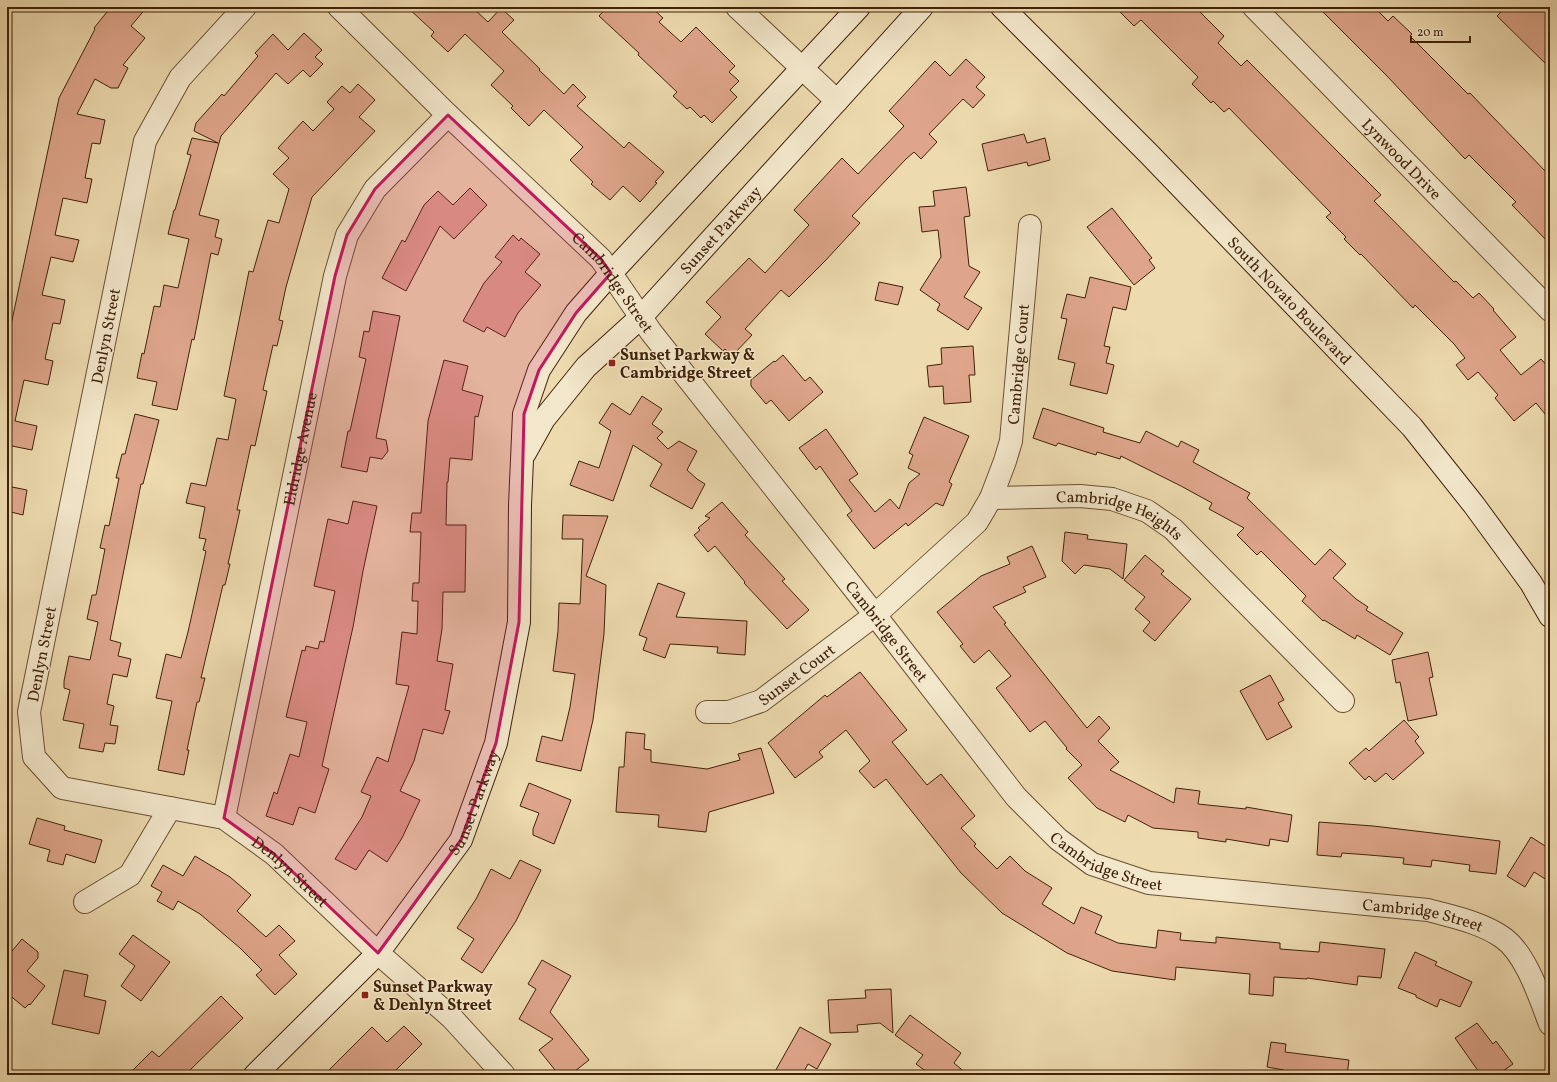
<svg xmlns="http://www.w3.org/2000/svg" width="1557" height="1082" viewBox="0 0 1557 1082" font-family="Vollkorn,serif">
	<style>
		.building { fill: #dea58a; stroke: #3f2209 }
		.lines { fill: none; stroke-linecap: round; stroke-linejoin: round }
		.minor-casing { stroke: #6a5032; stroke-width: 24 }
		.secondary-casing { stroke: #3f2209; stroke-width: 24 }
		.minor { stroke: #f3e7cb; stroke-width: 22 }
		.secondary { stroke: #f3e7cb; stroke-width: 22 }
		.marked { fill: #c2185b; fill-opacity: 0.2; stroke: #c2185b; stroke-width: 3; stroke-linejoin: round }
		.poi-dot { fill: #8f2418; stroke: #f3e7cb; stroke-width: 1.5 }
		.labels { text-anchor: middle; stroke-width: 3; stroke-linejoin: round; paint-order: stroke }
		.street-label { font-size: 16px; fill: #3f2209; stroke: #f3e7cb }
		.poi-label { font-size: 16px; font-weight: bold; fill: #3f2209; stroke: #f3e7cb; text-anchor: start }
	</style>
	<rect width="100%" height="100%" fill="#eddaaf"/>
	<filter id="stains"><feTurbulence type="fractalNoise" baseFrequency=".005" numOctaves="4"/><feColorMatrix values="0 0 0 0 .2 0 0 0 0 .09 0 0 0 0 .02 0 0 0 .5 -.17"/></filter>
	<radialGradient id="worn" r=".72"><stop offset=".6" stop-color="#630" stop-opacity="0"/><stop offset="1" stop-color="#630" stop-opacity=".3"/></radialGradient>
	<g class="building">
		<polygon points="111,7 147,7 131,26 145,38 123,65 128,68 118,88 111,88 95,79 77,114 105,120 100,144 92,143 85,178 92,179 87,203 63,198 55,235 79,240 73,262 51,257 42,295 65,300 60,324 53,323 45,359 53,361 48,385 24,380 15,421 37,426 32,450 7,445 7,344 59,98 95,29 94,28"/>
		<polygon points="407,7 472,7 488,22 501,8 514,20 502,32 540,69 539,70 564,94 573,84 586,97 577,106 624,148 629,142 664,172 655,182 657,183 640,202 623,186 610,200 591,184 593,182 570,160 583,147 544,110 529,126 511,108 513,106 491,85 504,71 465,34 448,52 431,36 434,32"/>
		<polygon points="607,7 651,7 663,18 659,22 681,42 696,27 735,66 729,72 739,81 730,90 737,97 712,123 704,115 701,118 690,107 687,109 673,96 677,92 638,55 639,53 599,16"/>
		<polygon points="1115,7 1195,7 1224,36 1218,43 1241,66 1247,60 1346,160 1381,195 1374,201 1454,282 1456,281 1473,298 1479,293 1494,309 1493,310 1516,337 1500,350 1521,375 1541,359 1550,369 1550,420 1536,403 1514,421 1495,398 1498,395 1478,372 1468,380 1456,365 1465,358 1454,344 1415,305 1413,308 1361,254 1360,255 1344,239 1346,237 1326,217 1331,213 1229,108 1224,112 1213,101 1211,103 1192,84 1198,77 1141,20 1134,26"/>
		<polygon points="1318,7 1374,7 1388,21 1393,16 1412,34 1410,36 1468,94 1470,93 1489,113 1550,176 1550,244 1512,205 1516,202 1469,155 1465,159 1387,76"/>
		<polygon points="1506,7 1542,7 1550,14 1550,68 1497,16"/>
		<polygon points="304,33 322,50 315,57 323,64 310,77 303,70 288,84 276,73 221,136 199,215 219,220 215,237 222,239 218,255 211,253 194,340 192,339 177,410 152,405 157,382 137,378 142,353 144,354 154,306 160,307 164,285 178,288 189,239 168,234 174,210 175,210 191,155 187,154 192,138 218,143 194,131 196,123 222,94 224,96 258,56 255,53 273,34 288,50"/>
		<polygon points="966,59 985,77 976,87 985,95 973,108 963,99 929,134 937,142 921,159 914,152 906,159 852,216 860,223 826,260 789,297 781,290 745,329 752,335 732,356 725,349 723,351 705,334 721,317 706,302 749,258 765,273 809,225 794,210 842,158 858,174 904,126 889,111 935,61 950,76"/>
		<polygon points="358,84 375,100 359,117 375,131 312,197 286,287 279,320 283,321 277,346 273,345 263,390 267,391 255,446 251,445 237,510 240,510 228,564 230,564 225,585 223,585 201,678 205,678 199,702 197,702 187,750 189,750 184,775 158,770 172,701 156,698 166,654 181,658 188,632 206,551 203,550 206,539 199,538 205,507 186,503 191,483 206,486 217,438 228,440 236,399 224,396 249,271 253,272 268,220 279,223 289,189 273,174 289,158 278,148 303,121 313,131 334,109 327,102 342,86 350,93"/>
		<polygon points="1024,134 1027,143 1045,138 1050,160 1028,166 1027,162 988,171 982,144"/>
		<polygon points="966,187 970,216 964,217 969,266 980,272 964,297 982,308 968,330 937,310 940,304 920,290 941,257 938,230 922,232 919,207 935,206 933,191"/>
		<polygon points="470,188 487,205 454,239 440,226 406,291 382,278 402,240 405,242 424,205 438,191 453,205"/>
		<polygon points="1112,208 1152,258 1149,260 1155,268 1134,285 1087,227"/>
		<polygon points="513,235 519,241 521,238 540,254 525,272 541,285 518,313 505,337 487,327 484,332 463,321 484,283 502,262 495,257"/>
		<polygon points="1090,277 1131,287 1126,310 1113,307 1104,346 1110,347 1106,363 1114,365 1107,394 1070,385 1075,363 1058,359 1067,319 1061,318 1067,294 1085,298"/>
		<polygon points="879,282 903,287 898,305 875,300"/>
		<polygon points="373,311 400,316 376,438 386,440 388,451 382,459 370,457 367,472 341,467 348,431 350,431 366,359 359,357 364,331 369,332"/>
		<polygon points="973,346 975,375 969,375 971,402 944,404 943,386 929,387 927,366 942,364 941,348"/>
		<polygon points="783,355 805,381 810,377 823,392 789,421 771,400 766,404 751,386 751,380 774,361 775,362"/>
		<polygon points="444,360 468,366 462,390 483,396 478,417 475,416 472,460 450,458 448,482 447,482 446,525 466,525 465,592 443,592 442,629 437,661 453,664 445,710 450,711 443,734 423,729 414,761 400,791 420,800 402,838 387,862 369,850 356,870 335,859 362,817 371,796 361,792 377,757 388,762 409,686 396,684 402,632 417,634 418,601 412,601 413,583 419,583 421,532 410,532 412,513 421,513 428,421"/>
		<polygon points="642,396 662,409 652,424 663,432 657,438 668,449 679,441 697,451 687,470 697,479 705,484 692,509 650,486 662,464 633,445 613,501 570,485 579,461 599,468 611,431 599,423 612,403 630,415"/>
		<polygon points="1043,408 1104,428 1103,432 1140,443 1146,431 1178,447 1181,441 1199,450 1193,462 1250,493 1247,498 1315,565 1330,549 1346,564 1333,578 1356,599 1368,607 1366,610 1403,633 1390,655 1357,635 1355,639 1324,620 1323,621 1302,601 1306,596 1261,551 1257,555 1237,535 1244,528 1209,509 1212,503 1181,486 1121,456 1120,459 1097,452 1096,455 1058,443 1056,446 1033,438"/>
		<polygon points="135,414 159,420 143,484 141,484 110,640 121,643 118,656 131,659 127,677 113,674 107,704 114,706 110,725 118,726 115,744 105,743 103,752 79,748 84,724 63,720 70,690 64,688 64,681 69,656 90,660 98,622 87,619 92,595 96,595 105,549 100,548 105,525 109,526 119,478 116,478 122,454 125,454"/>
		<polygon points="924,417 969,436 949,482 952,484 943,506 936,503 908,526 906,523 874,549 847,515 852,511 820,466 816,470 799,448 826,429 858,474 849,480 875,512 890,499 899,509 909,483 920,474 908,468 913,455 909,453"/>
		<polygon points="7,486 27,490 23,515 7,511"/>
		<polygon points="353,501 377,506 363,571 353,627 322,766 329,769 315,813 299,807 293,825 266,816 274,792 277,794 290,754 299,757 307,722 286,717 302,650 305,651 306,646 318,649 320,641 324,642 335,591 314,586 328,519 348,524"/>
		<polygon points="722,502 748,532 745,535 785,579 782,581 809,610 787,629 744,583 745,582 715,546 708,552 694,535 700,530 698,528 710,518 705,516"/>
		<polygon points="563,515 608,516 586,576 606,585 604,634 593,720 581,771 536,761 542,736 562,741 570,707 575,674 553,671 558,631 559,603 580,604 583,539 562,539"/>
		<polygon points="1065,532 1088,535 1087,539 1127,544 1123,579 1110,569 1084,565 1075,574 1062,561"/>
		<polygon points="1032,546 1046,577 1023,587 1026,592 993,607 1006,623 1004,624 1087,728 1099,716 1110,728 1098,741 1119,762 1110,770 1174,803 1176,788 1200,791 1198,804 1246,809 1246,807 1292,815 1288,842 1270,839 1269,846 1226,839 1226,842 1198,838 1198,832 1153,828 1128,815 1125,822 1097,808 1068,778 1082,765 1066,749 1067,748 1045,721 1030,732 996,688 1011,676 989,650 974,663 960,646 963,644 937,612 981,576 1010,564 1007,557"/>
		<polygon points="1145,555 1164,571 1161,574 1191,599 1155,641 1143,631 1150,622 1135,609 1145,597 1124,580"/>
		<polygon points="658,583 685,593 676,617 747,621 745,655 717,653 718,647 670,644 665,658 643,650 647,638 639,635"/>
		<polygon points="1428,652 1433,677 1429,678 1437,715 1408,721 1400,682 1396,683 1392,660"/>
		<polygon points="860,672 907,730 892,742 927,785 941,774 975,816 961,828 976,844 974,846 997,869 1010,856 1025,871 1052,888 1042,904 1074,924 1081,907 1102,916 1095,933 1118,943 1156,948 1158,930 1181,933 1180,940 1216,943 1216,937 1280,943 1280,949 1319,952 1320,942 1385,949 1381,978 1358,976 1357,985 1307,978 1307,979 1274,977 1273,996 1249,994 1250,974 1176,967 1175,980 1112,971 1067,953 1002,913 961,873 886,779 874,788 859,771 870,761 846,730 819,752 823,757 795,778 768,743 825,695 827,697"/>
		<polygon points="1270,675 1284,700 1278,703 1292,727 1267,740 1240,691"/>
		<polygon points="1404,720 1419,737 1415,741 1424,753 1393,780 1386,773 1375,782 1369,776 1365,780 1349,763 1366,748 1369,751"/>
		<polygon points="626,732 645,734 644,749 651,750 651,762 707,769 740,760 738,754 761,748 774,793 709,812 706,832 658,827 659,815 616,812 619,767 624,767"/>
		<polygon points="529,783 571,800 554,844 533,835 533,829 539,813 520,806"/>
		<polygon points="37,818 65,826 64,830 102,840 95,863 66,854 63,865 47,861 50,850 29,844"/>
		<polygon points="1319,822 1373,826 1500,841 1496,874 1469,871 1470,865 1432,860 1431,867 1403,864 1404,858 1369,855 1342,853 1341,857 1317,855"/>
		<polygon points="1531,837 1550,849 1550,882 1534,872 1525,887 1507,876"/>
		<polygon points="195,856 230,877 251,895 237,911 266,937 279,925 295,941 279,955 297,974 275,995 256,975 262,970 240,948 200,914 178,901 173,910 157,901 162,892 151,886 163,865 183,876"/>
		<polygon points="520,860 541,870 516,921 482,973 461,959 474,939 457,928 476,899 491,869 510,879"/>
		<polygon points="133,935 170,962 141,1001 121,986 135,966 119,954"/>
		<polygon points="22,939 38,952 38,958 27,971 45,986 30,1005 29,1004 25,1008 7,993 7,957"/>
		<polygon points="1415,952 1437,962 1435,965 1472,982 1460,1007 1440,999 1437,1007 1416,997 1416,995 1398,988"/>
		<polygon points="542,960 571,976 550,1012 589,1060 570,1075 559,1075 539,1050 553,1039 519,1019 536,989 528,984"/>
		<polygon points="64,970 88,975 84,996 106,1001 99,1034 52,1024"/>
		<polygon points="891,989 893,1033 880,1023 857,1025 858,1032 830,1033 828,1000 866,998 865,990"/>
		<polygon points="221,996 243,1018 185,1075 128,1075 152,1051 159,1057"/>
		<polygon points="910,1015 961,1053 954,1063 968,1075 931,1075 916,1064 923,1055 895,1035"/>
		<polygon points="1477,1023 1493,1044 1496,1041 1513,1064 1497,1075 1481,1075 1455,1038"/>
		<polygon points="404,1026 422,1044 391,1075 324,1075 372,1027 387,1042"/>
		<polygon points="800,1027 831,1044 817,1069 808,1064 802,1075 773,1075"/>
		<polygon points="1271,1042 1286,1044 1285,1052 1349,1060 1347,1075 1284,1075 1284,1070 1267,1067"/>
	</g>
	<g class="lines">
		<defs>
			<g id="minor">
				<path id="s1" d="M245 7 180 78 145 141 29 712 34 757 62 788 224 818 274 854 378 953 452 1018 504 1075"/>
				<path id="s2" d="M339 7 448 115 601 259 651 332 875 615 1016 797 1058 839 1092 864 1149 883 1428 910C1453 917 1480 922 1502 937 1526 953 1540 998 1550 1024"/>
				<polyline points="737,7 837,101"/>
				<path id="s3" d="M1254 7 1550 310"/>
				<path id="s4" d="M991 498 1080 496 1112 499 1147 511 1173 529 1343 701"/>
				<path id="s5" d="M707 712H729L761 701 875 615 977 522 991 498 1005 461 1011 441 1030 226"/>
				<path id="s6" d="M224 818 335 276 347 235 375 189 448 115"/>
				<polyline points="85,902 130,875 170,808"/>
			</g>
			<g id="secondary">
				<path id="s7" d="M1002 7 1149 154 1412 427 1474 505 1531 583 1550 616"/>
				<path id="s8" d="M525 453 544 419 586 367 641 317 922 7"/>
				<path id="s9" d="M255 1075 378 953 461 840 496 743 519 622 520 505 524 414 539 370 576 313 611 273 859 7"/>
			</g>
		</defs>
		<use href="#minor" class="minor-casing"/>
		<use href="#secondary" class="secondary-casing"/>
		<use href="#minor" class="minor"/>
		<use href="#secondary" class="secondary"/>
	</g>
	<path class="marked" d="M448 115 601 259 611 273 576 313 539 370 524 414 519 622 496 743 461 840 378 953 274 854 224 818 335 276 347 235 375 189Z"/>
	<g class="poi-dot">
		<rect x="608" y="359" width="8" height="8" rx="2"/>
		<rect x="361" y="991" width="8" height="8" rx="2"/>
	</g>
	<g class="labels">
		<g class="street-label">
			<text dy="6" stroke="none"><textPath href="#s3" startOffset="212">Lynwood Drive</textPath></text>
			<text dy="6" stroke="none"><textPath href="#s8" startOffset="298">Sunset Parkway</textPath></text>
			<text dy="6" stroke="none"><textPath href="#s2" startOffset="389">Cambridge Street</textPath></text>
			<text dy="6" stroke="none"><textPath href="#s7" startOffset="411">South Novato Boulevard</textPath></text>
			<text transform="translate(105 336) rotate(-79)" y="6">Denlyn Street</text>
			<text dy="6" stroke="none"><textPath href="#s5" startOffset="502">Cambridge Court</textPath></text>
			<text dy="6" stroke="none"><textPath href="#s6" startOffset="377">Eldridge Avenue</textPath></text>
			<text dy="6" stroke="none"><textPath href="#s4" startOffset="133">Cambridge Heights</textPath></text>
			<text dy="6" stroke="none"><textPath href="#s2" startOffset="833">Cambridge Street</textPath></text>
			<text transform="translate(41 654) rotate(-79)" y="6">Denlyn Street</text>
			<text dy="6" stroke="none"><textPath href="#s5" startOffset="100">Sunset Court</textPath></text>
			<text dy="6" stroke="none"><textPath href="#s9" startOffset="353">Sunset Parkway</textPath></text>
			<text dy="6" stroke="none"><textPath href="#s2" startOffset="1157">Cambridge Street</textPath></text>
			<text dy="6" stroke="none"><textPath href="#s1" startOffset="1088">Denlyn Street</textPath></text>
			<text dy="6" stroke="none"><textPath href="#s2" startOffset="1481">Cambridge Street</textPath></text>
		</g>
		<g class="poi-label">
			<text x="620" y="360">Sunset Parkway &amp;<tspan x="620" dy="18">Cambridge Street</tspan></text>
			<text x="373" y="992">Sunset Parkway<tspan x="373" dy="18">&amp; Denlyn Street</tspan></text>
		</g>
	</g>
	<rect width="1557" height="1082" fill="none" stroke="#eddaaf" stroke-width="24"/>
	<rect x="8" y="8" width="1541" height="1066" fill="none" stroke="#3f2209" stroke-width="2"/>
	<rect x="12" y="12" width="1533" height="1058" fill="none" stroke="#3f2209"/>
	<path d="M1411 36v6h59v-6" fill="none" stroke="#3f2209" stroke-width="2"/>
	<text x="1417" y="36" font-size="12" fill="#3f2209" stroke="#f3e7cb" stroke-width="3" paint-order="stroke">20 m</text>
	<rect width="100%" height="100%" filter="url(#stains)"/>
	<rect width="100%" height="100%" fill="url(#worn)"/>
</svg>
